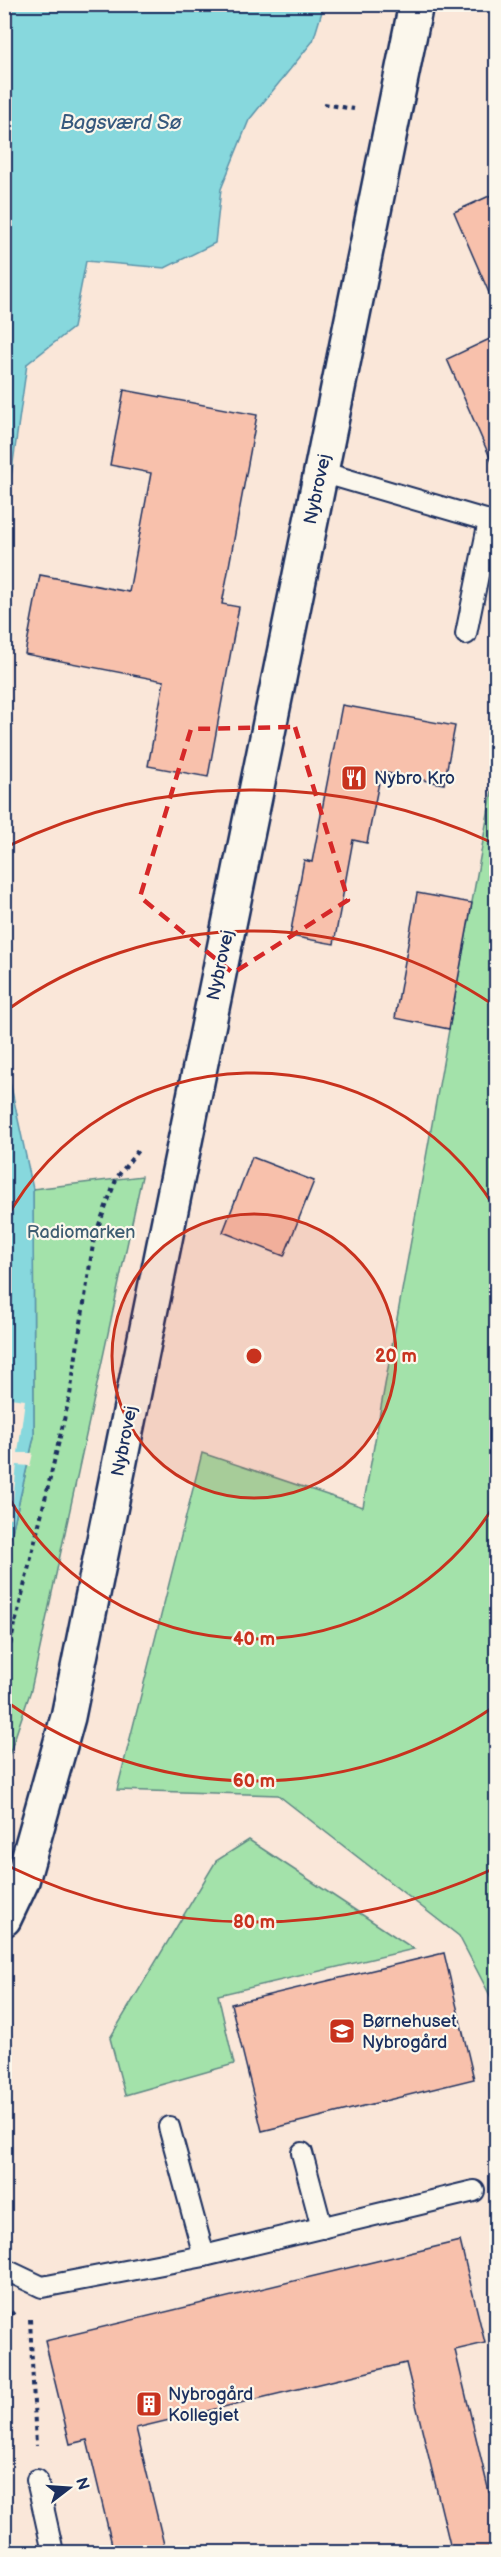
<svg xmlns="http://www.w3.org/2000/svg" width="501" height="2557" viewBox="0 0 501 2557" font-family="'Balsamiq Sans',sans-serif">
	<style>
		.green { fill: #a3e2aa; stroke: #5f8884; stroke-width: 1.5 }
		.water { fill: #87d8dd; stroke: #5c94aa; stroke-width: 1.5 }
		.pier { fill: #fae7d9 }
		.building { fill: #f8c1ac; stroke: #1b2f5e; stroke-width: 1.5 }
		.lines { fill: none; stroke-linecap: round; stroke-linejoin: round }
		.service-casing { stroke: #1b2f5e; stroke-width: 24 }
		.tertiary-casing { stroke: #1b2f5e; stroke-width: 38 }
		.path { stroke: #1b2f5e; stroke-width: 4; stroke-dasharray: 4.5 4.5; stroke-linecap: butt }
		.service { stroke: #fbf7ec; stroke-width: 20 }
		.tertiary { stroke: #fbf7ec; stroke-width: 33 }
		.marked { fill: none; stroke: #d62828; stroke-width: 4.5; stroke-dasharray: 12 8; stroke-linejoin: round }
		.ring { fill: none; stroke: #c8321e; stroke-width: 3 }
		.labels { text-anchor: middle; stroke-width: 4.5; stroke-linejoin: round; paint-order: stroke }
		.street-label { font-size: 18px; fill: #1b2f5e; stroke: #fbf7ec }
		.poi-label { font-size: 18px; fill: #1b2f5e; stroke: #fbf7ec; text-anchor: start }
		.park-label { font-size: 18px; fill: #3d5c71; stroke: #fbf7ec }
		.water-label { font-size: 20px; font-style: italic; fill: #36597e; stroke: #fbf7ec }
		.centre { fill: #c8321e; stroke: #fbf7ec; stroke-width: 3 }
		.ring-label { font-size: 18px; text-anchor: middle; font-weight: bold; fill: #c8321e; stroke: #fbf7ec; stroke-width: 4.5; stroke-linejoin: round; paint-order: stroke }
	</style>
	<rect width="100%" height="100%" fill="#fae7d9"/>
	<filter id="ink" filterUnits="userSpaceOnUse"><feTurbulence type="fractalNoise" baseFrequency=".0167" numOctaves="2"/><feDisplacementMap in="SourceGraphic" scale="12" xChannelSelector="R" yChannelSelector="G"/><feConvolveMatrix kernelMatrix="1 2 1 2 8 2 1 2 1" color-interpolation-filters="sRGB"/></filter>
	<g filter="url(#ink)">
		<g class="green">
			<polygon points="496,769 496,2007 459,1936 278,1795 117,1790 202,1453 363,1507"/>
			<polygon points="142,1176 31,1690 5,1767 5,1562 34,1437 33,1189"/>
			<polygon points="249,1840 414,1949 218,1995 234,2064 125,2095 110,2038 216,1861"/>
		</g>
		<g class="water">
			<polygon points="5,4 324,5 313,41 249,120 221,189 215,243 165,268 86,261 73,328 27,364 5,519"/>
			<polygon points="4,1054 33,1189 34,1437 5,1562"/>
		</g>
		<polygon class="pier" points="10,1398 25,1400 18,1453 33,1453 30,1466 17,1465 11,1518 4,1517 4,1440"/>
		<g class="building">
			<polygon points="496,193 496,309 454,212"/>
			<polygon points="496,336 496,471 447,359"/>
			<polygon points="124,390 257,415 222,604 239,607 208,777 148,766 164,681 25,654 40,575 129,592 151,473 110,465"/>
			<polygon points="342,705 455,726 444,784 381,772 367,843 353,840 334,944 290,936 304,860 312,862"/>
			<polygon points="417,893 472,903 449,1029 395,1018"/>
			<polygon points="252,1157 314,1181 284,1256 223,1232"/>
			<polygon points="444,1953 474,2079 262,2131 231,2004"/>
			<polygon points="460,2241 485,2343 455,2350 489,2492 496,2490 496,2553 452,2553 406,2363 136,2428 166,2553 114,2553 87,2440 70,2444 45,2341"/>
		</g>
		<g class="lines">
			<defs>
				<g id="service">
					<polyline points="321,472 496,523"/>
					<polyline points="466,634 489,521"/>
					<polyline points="169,2127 204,2256"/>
					<polyline points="302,2153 322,2228"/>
					<polyline points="4,2269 42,2287 204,2256 474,2191"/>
					<polyline points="37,2480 53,2552"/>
				</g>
				<polyline id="tertiary" points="4,1919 22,1881 68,1717 416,4"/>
			</defs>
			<use href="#service" class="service-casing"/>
			<use href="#tertiary" class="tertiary-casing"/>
			<g class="path">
				<polyline points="324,104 354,109"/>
				<polyline points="4,1636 16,1620 70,1395 94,1238 117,1177 140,1148"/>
				<polyline points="4,1671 15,1624"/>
				<polyline points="30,2319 36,2446"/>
				<polyline points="4,2321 14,2312"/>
			</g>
			<use href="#service" class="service"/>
			<use href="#tertiary" class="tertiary"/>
		</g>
	</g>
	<path class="marked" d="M295 727 348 900 233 973 140 897 191 729Z"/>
	<circle cx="254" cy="1356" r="142" fill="#c8321e" fill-opacity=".12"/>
	<g class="ring">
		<circle cx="254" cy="1356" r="142"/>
		<path d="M495 1504A283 283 0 0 1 5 1491M5 1221A283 283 0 0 1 495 1208"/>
		<path d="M495 1706A425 425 0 0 1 7 1702M7 1010A425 425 0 0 1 495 1006"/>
		<path d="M493 1869A566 566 0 0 1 6 1865M6 847A566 566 0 0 1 493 843"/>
	</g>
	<defs>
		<symbol id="restaurant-square" viewBox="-11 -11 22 22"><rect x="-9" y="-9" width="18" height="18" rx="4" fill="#c8321e" stroke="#fbf7ec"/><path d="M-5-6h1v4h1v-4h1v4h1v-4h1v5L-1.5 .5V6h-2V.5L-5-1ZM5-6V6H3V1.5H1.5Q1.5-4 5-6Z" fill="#fff"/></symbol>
		<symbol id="school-square" viewBox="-11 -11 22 22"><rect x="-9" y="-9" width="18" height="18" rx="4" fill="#c8321e" stroke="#fbf7ec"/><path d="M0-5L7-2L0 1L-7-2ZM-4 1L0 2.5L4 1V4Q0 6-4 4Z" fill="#fff"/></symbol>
		<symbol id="building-square" viewBox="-11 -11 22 22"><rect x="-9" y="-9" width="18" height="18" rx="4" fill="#c8321e" stroke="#fbf7ec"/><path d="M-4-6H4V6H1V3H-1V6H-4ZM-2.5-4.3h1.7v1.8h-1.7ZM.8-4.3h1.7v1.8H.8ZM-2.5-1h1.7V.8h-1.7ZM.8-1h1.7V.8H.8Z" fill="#fff"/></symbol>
	</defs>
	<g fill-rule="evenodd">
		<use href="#restaurant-square" x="339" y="763" width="30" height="30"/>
		<use href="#school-square" x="327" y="2016" width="30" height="30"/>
		<use href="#building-square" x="134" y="2389" width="30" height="30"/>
	</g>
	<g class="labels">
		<g class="street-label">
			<text transform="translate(317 489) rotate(-78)" y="6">Nybrovej</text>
			<text transform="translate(220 965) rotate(-78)" y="6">Nybrovej</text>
			<text transform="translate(124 1441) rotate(-79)" y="6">Nybrovej</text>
		</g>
		<g class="poi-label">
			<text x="374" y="784">Nybro Kro</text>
			<text x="362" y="2027">Børnehuset<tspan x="362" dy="21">Nybrogård</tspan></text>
			<text x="168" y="2400">Nybrogård<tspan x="168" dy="21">Kollegiet</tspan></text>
		</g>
		<g class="park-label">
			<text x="81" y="1238">Radiomarken</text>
		</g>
		<g class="water-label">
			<text x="121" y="129">Bagsværd Sø</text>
		</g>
	</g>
	<circle cx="254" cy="1356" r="9" class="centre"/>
	<g class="ring-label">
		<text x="396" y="1362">20 m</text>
		<text x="254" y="1645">40 m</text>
		<text x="254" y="1787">60 m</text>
		<text x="254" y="1928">80 m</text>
	</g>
	<rect width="501" height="2557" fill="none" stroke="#fbf7ec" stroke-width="24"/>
	<rect x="12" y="12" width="477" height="2533" fill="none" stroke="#1b2f5e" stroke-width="2" filter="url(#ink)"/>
	<g transform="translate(69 2488) rotate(73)" stroke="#fbf7ec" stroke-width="4.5" paint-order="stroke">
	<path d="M0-4.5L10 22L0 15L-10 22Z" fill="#1b2f5e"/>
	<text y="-9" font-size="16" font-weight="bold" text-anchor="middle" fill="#1b2f5e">N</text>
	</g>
</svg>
